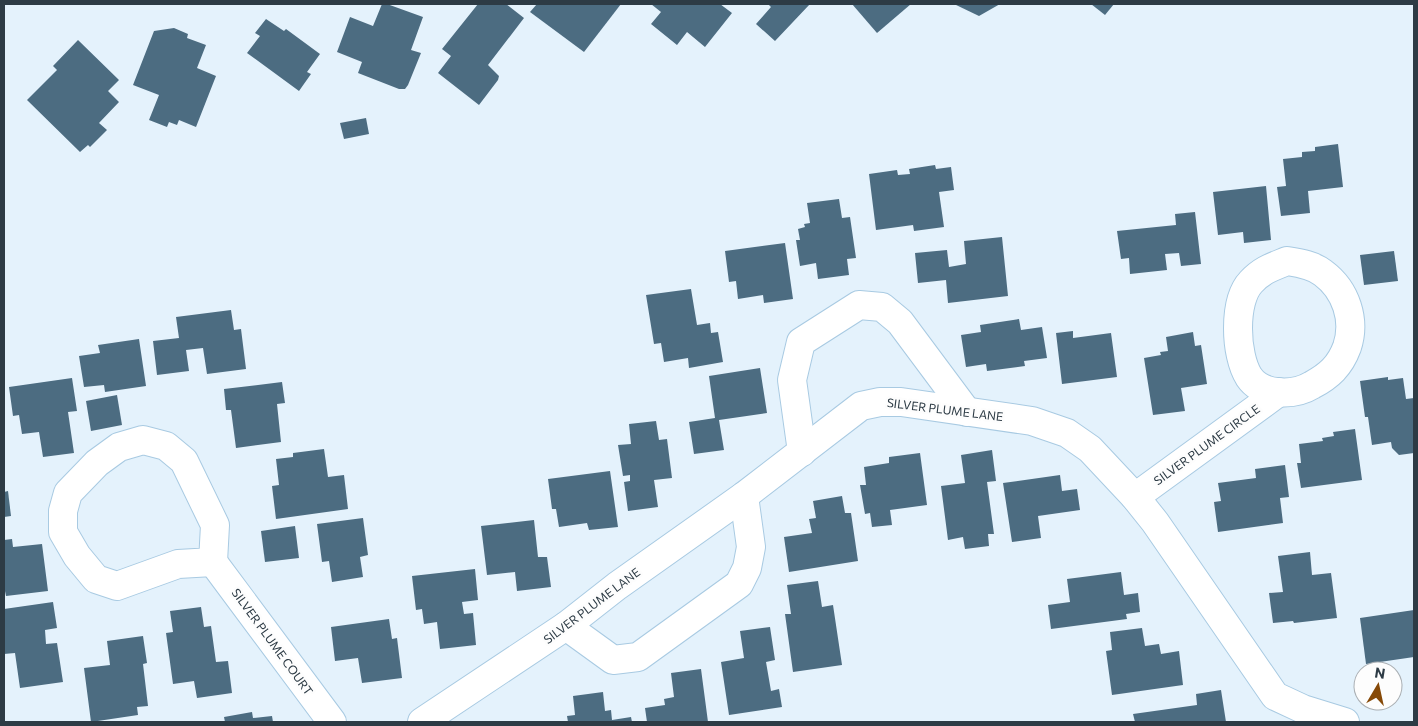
<svg xmlns="http://www.w3.org/2000/svg" width="1418" height="726" viewBox="0 0 1418 726" font-family="Commissioner,sans-serif">
	<style>
		.building { fill: #4c6c81 }
		.lines { fill: none; stroke-linecap: round; stroke-linejoin: round }
		.minor-casing { stroke: #a8cae2; stroke-width: 30 }
		.minor { stroke: #fff; stroke-width: 28 }
		.labels { text-anchor: middle; stroke-width: 5; stroke-linejoin: round; paint-order: stroke }
		.street-label { font-size: 12px; fill: #2d3b45; stroke: #fdfdfd }
	</style>
	<rect width="100%" height="100%" fill="#e4f2fc"/>
	<g class="building">
		<polygon points="382,4 387,4 423,17 411,50 421,53 408,85 405,89 399,89 358,73 362,62 337,52 350,17 373,26"/>
		<polygon points="478,4 506,4 524,18 488,65 499,76 498,80 479,105 438,73 451,56 442,49"/>
		<polygon points="537,4 621,4 584,52 530,12"/>
		<polygon points="651,4 720,4 732,13 705,47 687,32 677,45 651,24 661,12"/>
		<polygon points="768,4 810,4 775,41 756,24 771,7"/>
		<polygon points="852,4 911,4 877,33"/>
		<polygon points="954,4 1000,4 979,16"/>
		<polygon points="1091,4 1114,4 1105,15"/>
		<polygon points="266,19 284,31 286,29 320,54 307,72 311,74 299,91 247,53 260,36 255,33"/>
		<polygon points="174,28 188,34 187,38 206,45 197,68 216,76 196,127 179,120 177,125 169,122 167,127 149,120 159,95 133,85 154,31"/>
		<polygon points="78,40 119,80 108,91 119,102 99,123 107,130 90,147 88,145 80,152 27,100 57,70 53,66"/>
		<polygon points="366,118 369,134 344,139 340,123"/>
		<polygon points="1338,144 1343,187 1308,191 1310,213 1281,216 1277,187 1286,186 1283,159 1302,157 1302,152 1315,151 1315,147"/>
		<polygon points="935,165 936,169 951,167 954,190 939,192 944,227 914,231 913,225 876,230 869,174 897,170 898,175 910,174 909,169"/>
		<polygon points="1266,186 1271,240 1244,243 1243,232 1218,235 1213,192"/>
		<polygon points="839,199 842,218 850,217 856,258 847,259 849,275 818,279 816,263 800,266 796,240 800,240 798,229 805,227 804,224 810,223 807,203"/>
		<polygon points="1195,212 1201,264 1181,266 1179,253 1165,254 1167,270 1130,274 1129,258 1121,259 1117,231 1176,225 1175,214"/>
		<polygon points="1002,237 1008,296 948,303 946,280 918,283 915,253 947,250 949,267 966,264 964,241"/>
		<polygon points="785,243 793,299 764,303 763,295 738,299 736,281 729,282 725,251"/>
		<polygon points="1394,251 1398,281 1364,285 1360,255"/>
		<polygon points="691,289 697,325 710,323 711,333 718,332 723,362 689,368 688,358 664,362 661,343 654,344 646,295"/>
		<polygon points="231,310 234,330 241,329 246,369 207,374 203,348 186,350 189,371 157,375 153,341 179,338 176,317"/>
		<polygon points="1019,319 1021,330 1042,327 1047,358 1024,361 1025,366 987,371 986,364 966,367 961,335 981,332 980,325"/>
		<polygon points="1073,331 1073,338 1111,333 1117,377 1062,384 1056,333"/>
		<polygon points="1193,332 1195,346 1201,345 1207,384 1181,388 1185,411 1153,415 1144,358 1161,355 1160,352 1168,351 1166,337"/>
		<polygon points="139,339 146,386 105,392 104,385 84,387 79,356 100,353 98,345"/>
		<polygon points="760,368 767,413 719,420 724,450 694,454 689,422 715,418 709,376"/>
		<polygon points="1388,377 1388,380 1403,378 1406,399 1414,398 1414,453 1399,455 1392,448 1391,442 1372,445 1368,417 1365,417 1360,381"/>
		<polygon points="72,378 77,411 68,412 74,453 43,457 39,432 22,434 19,415 13,416 9,387"/>
		<polygon points="282,382 285,403 277,404 281,442 236,448 231,410 226,410 224,389"/>
		<polygon points="117,395 122,425 91,431 86,401"/>
		<polygon points="656,421 659,440 667,439 672,478 654,480 658,507 628,511 624,482 630,481 630,475 623,476 618,445 631,444 629,424"/>
		<polygon points="1355,429 1362,480 1301,488 1297,463 1301,463 1299,444 1323,441 1322,438 1334,436 1333,432"/>
		<polygon points="324,449 328,477 344,475 348,509 276,519 272,486 279,485 276,459 293,457 293,453"/>
		<polygon points="992,450 996,481 987,482 994,534 988,534 989,546 965,549 963,537 948,540 941,486 965,483 961,455"/>
		<polygon points="920,453 927,505 890,510 892,525 872,527 870,513 865,514 860,485 866,485 864,467 889,463 889,457"/>
		<polygon points="1285,465 1289,497 1280,498 1283,523 1218,532 1214,502 1221,501 1218,483 1256,478 1255,469"/>
		<polygon points="610,471 618,527 589,530 587,523 559,527 556,509 552,509 548,479"/>
		<polygon points="1060,475 1062,491 1077,489 1080,510 1038,516 1041,538 1012,542 1003,483"/>
		<polygon points="8,491 11,516 4,517 4,492"/>
		<polygon points="842,496 845,513 851,513 858,561 789,572 784,537 812,533 809,519 816,518 813,501"/>
		<polygon points="363,518 368,555 360,557 363,577 332,582 329,561 322,562 317,524"/>
		<polygon points="534,520 538,557 547,557 551,587 517,591 515,572 487,575 481,526"/>
		<polygon points="295,526 299,558 265,562 261,531"/>
		<polygon points="12,539 13,547 42,544 48,591 6,596 4,586 4,540"/>
		<polygon points="1310,552 1312,575 1331,573 1337,618 1294,623 1293,621 1273,623 1269,593 1283,592 1278,556"/>
		<polygon points="475,569 478,600 462,602 464,614 473,613 476,645 440,649 437,622 424,624 422,609 416,610 412,576"/>
		<polygon points="1121,572 1124,595 1138,593 1140,612 1126,614 1127,619 1051,629 1048,605 1070,602 1067,579"/>
		<polygon points="818,581 822,607 833,605 842,665 793,672 785,614 791,614 787,585"/>
		<polygon points="53,602 57,628 45,630 46,644 57,643 63,682 20,688 15,653 4,654 4,609"/>
		<polygon points="201,607 204,627 211,626 216,662 228,661 232,693 197,698 194,681 173,684 166,633 173,632 170,611"/>
		<polygon points="1414,610 1414,657 1366,664 1360,618"/>
		<polygon points="389,619 392,639 397,638 402,678 362,683 358,658 335,661 331,627"/>
		<polygon points="770,627 775,660 766,662 771,691 779,689 782,707 729,715 721,662 744,658 740,631"/>
		<polygon points="1142,628 1145,646 1159,644 1161,654 1179,651 1183,685 1112,695 1106,651 1112,650 1110,632"/>
		<polygon points="143,636 147,663 143,664 148,706 137,707 138,715 91,722 84,668 110,665 107,641"/>
		<polygon points="701,669 708,722 647,722 645,708 665,705 664,699 674,697 671,673"/>
		<polygon points="1221,690 1226,722 1135,722 1133,714 1197,705 1196,694"/>
		<polygon points="603,692 605,711 611,710 612,720 631,717 632,722 568,722 567,716 575,715 573,696"/>
		<polygon points="252,712 253,718 272,716 273,722 225,722 224,717"/>
	</g>
	<g class="lines">
		<defs>
			<g id="minor">
				<path d="M1287 261C1299 263 1313 265 1323 273 1346 290 1356 320 1347 347 1340 366 1329 376 1312 385 1294 396 1262 396 1249 377 1235 355 1233 301 1251 282 1262 270 1272 267 1287 261Z"/>
				<polygon points="143,440 166,446 184,461 215,525 213,562 178,564 117,586 96,579 77,556 63,532 63,511 68,493 97,463 119,447"/>
				<polyline points="802,452 792,380 801,342 859,305 882,307 900,322 967,412"/>
				<polyline points="1135,497 1279,392"/>
				<polyline points="213,562 332,722"/>
				<polyline points="566,626 613,660 638,657 739,584 747,568 751,547 744,496"/>
				<polyline points="422,722 566,626 617,586 744,496 861,406 880,402 901,402 1032,421 1067,433 1090,449 1135,497 1155,522 1275,696 1303,709 1345,722"/>
			</g>
		</defs>
		<use href="#minor" class="minor-casing"/>
		<use href="#minor" class="minor"/>
	</g>
	<g class="labels">
		<g class="street-label">
			<text transform="translate(945 410) rotate(7)" y="4">SILVER PLUME LANE</text>
			<text transform="translate(1207 445) rotate(-36)" y="4">SILVER PLUME CIRCLE</text>
			<text transform="translate(592 606) rotate(-37)" y="4">SILVER PLUME LANE</text>
			<text transform="translate(272 642) rotate(54)" y="4">SILVER PLUME COURT</text>
		</g>
	</g>
	<rect width="1418" height="726" fill="none" stroke="#2d3b45" stroke-width="10"/>
	<g transform="translate(1378 686) rotate(9)"><circle r="24" fill="#fdfdfd" stroke="#aaafb3"/>
	<path d="M0-4L9 19L0 12L-9 19Z" fill="#864907"/>
	<text y="-8" font-size="14" font-weight="bold" text-anchor="middle" fill="#2d3b45">N</text>
	</g>
</svg>
